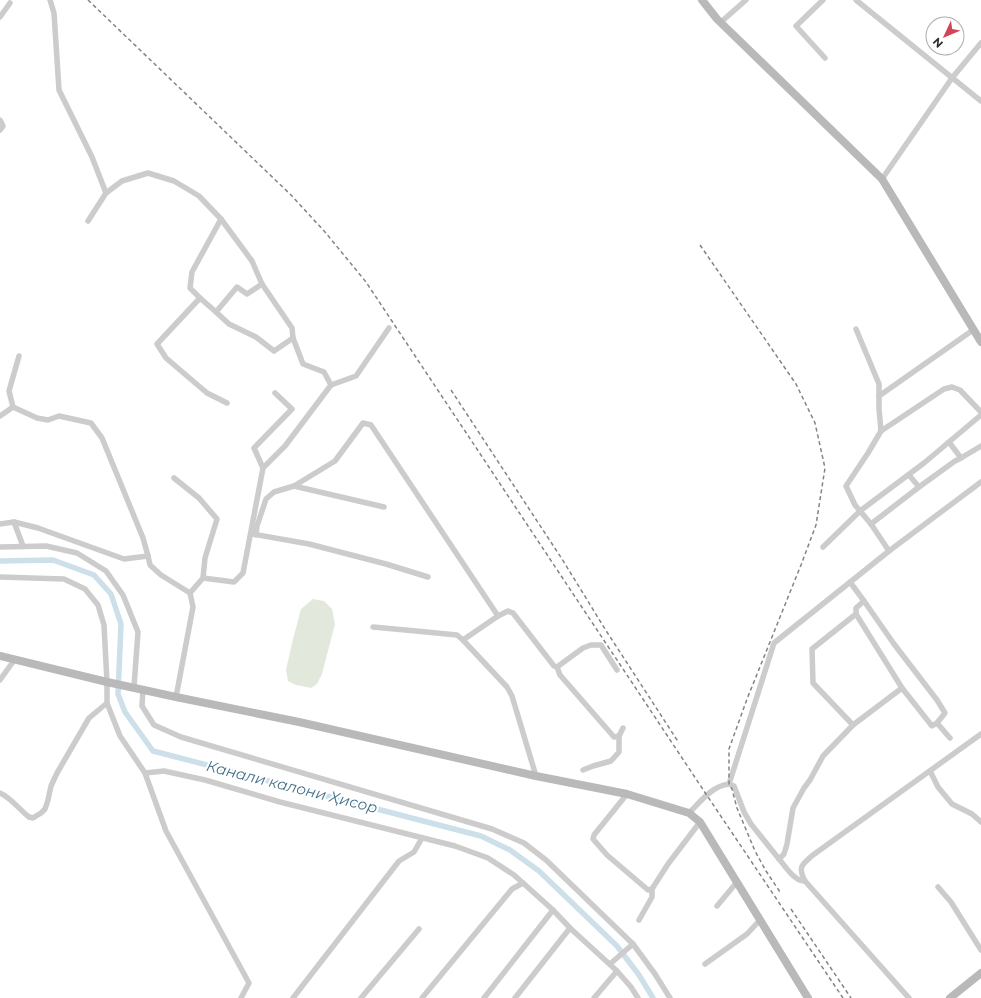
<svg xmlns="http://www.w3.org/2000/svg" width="981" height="998" viewBox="0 0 981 998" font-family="Montserrat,sans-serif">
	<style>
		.green { fill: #e3e8dc }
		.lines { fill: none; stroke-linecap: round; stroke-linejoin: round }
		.canal { stroke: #cddfe9; stroke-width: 5.5 }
		.minor { stroke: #ccc; stroke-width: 5.5 }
		.secondary { stroke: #b9b9b9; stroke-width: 8 }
		.rail { stroke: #848484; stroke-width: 1.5; stroke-dasharray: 4 3; stroke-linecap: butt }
		.labels { text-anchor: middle; stroke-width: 4; stroke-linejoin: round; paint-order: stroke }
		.water-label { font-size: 15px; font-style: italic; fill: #457289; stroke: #fff }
	</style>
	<rect width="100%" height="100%" fill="#fff"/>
	<polygon class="green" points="313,599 324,601 332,609 335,624 322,674 317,684 311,688 296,685 288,681 286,670 292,643 301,609"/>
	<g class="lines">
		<polyline class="canal" points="0,561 53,560 94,575 111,594 121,624 118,694 125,712 153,751 481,836 510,850 539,871 617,946 639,975 653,998"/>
		<g class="minor">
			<polyline points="50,0 54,13 59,90 92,157 106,193"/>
			<polyline points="823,0 796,26 825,58"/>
			<polyline points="856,0 981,101"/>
			<polyline points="0,17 10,3"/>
			<polyline points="721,22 746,0"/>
			<polyline points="0,120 3,126 0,130"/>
			<polyline points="882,179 952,78 981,43"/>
			<polyline points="221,219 192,272 190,288 200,298 157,344 166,358 207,393 227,403"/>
			<polyline points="88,221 106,193 122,181 148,173 174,181 199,196 221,219 252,261 262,284 292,328 293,338 274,351 256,337 229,324 216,312"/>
			<polyline points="200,298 216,312 237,287 247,294 262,284"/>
			<polyline points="856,329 879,384 879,409 881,431 868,453 846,486 855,505 871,524 889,551"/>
			<polyline points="293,338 303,364 324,372 331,385"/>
			<polyline points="879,396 973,330"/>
			<polyline points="13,407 9,391 19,356"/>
			<polyline points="0,416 13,407 37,418 48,420 59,416 91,423 102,438 143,538 148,556 124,559 38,528 14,522 0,524"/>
			<polyline points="881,431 944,389 952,387 960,390 981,412"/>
			<polyline points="949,442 961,458"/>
			<polyline points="263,468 254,448 292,409 275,393"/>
			<polyline points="909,475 919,487"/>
			<polyline points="174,478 199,498 217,519 205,558 203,578 190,593"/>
			<polyline points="294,486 384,507"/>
			<polyline points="14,522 23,546"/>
			<polyline points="871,524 919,487 955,461 961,458 981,446"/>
			<polyline points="253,534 309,544 386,564 428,577"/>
			<polyline points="256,535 257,526 266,499 274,492 294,486 335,461 363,423 371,425 498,616"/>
			<polyline points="0,547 46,546 77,553 106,571 123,595 138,632 134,687"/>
			<polyline points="823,547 860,511 924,463 981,415"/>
			<polyline points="148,556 150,565 161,575 190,593 193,607 176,697"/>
			<polyline points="0,577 64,579 85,589 98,605 104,625 107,682 107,703 120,736 145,773 166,831 249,983 241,998"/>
			<polyline points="203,578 234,582 243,573 263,468 285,446 331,385 356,376 389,328"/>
			<polyline points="864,601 894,644 937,700 945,713 937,723 932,726 902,688"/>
			<polyline points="373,627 416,631 457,635 463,640 507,687 512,696 536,776"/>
			<polyline points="463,640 498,616 508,611 513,613 554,666 557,667 583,648 591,645 601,645 617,670"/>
			<polyline points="557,667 560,675 614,737 619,736"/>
			<polyline points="0,680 15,659"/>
			<polyline points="143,689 142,706 154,725 181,737 492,829 524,843 546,860 633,944 655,974 670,998"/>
			<polyline points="937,723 950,738"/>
			<polyline points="853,725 813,683 812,649 856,614"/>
			<polyline points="583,770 593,766 611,761 619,752 619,736 623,728"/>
			<polyline points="930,771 938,787 952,804 972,814 981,822"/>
			<polyline points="145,773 164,771 205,780 280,802 455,846 488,858 514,875 523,883"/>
			<polyline points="729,784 734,786 736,791 744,812 751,824 779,859"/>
			<path d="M0 793C10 797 20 810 29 817L33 818 36 816 41 813 45 809 48 800 51 786 57 773 89 718 107 703"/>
			<polyline points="627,794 594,835 593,839 607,855 648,890 652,889 668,864 700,822"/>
			<path d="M689 813C701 801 712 786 729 784L774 643 889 551 981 482"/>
			<path d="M805 881C795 882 785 866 779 859L784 854 787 844 793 808 804 788 810 780 823 756 853 725 902 688 856 614V608L864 601 850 582"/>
			<polyline points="938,887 951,902 981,950"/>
			<polyline points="717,906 737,882"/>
			<polyline points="639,920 652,897 652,889"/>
			<polyline points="610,964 633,944"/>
			<polyline points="705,964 747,934 760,920"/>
			<polyline points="293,998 399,861 414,852 422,838"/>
			<polyline points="361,998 419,929"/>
			<polyline points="422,998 512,889 523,883 553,910 570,928 617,971"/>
			<polyline points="484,998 553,910"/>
			<polyline points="515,998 570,928"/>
			<polyline points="594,998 617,971 631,987 638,998"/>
			<path d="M909 998 805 881C797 866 803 864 813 855L981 734"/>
		</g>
		<g class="secondary">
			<polyline points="702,0 717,19 882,179 981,342"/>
			<polyline points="0,656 107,682 176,697 299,722 536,776 627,794 689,813 700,822 808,998"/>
			<polyline points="950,998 981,973"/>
		</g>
		<g class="rail">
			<polyline points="88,0 291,195 325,232 366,282 706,794 843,998"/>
			<polyline points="700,245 796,384 815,423 825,468 816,525 801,565 747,699 729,749 729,784 732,789 737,808 755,851 766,871 780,892"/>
			<polyline points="451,390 562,559 605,629 679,743"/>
			<polyline points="791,909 851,998"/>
		</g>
	</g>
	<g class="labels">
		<g class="water-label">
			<text transform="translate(292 787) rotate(14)" y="5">Канали калони Ҳисор</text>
		</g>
	</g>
	<g transform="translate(945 36) rotate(226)"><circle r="19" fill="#ffffff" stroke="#acacac"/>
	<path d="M0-3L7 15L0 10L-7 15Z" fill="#d34454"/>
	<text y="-6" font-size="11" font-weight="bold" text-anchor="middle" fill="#2f2f2f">N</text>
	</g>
</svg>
